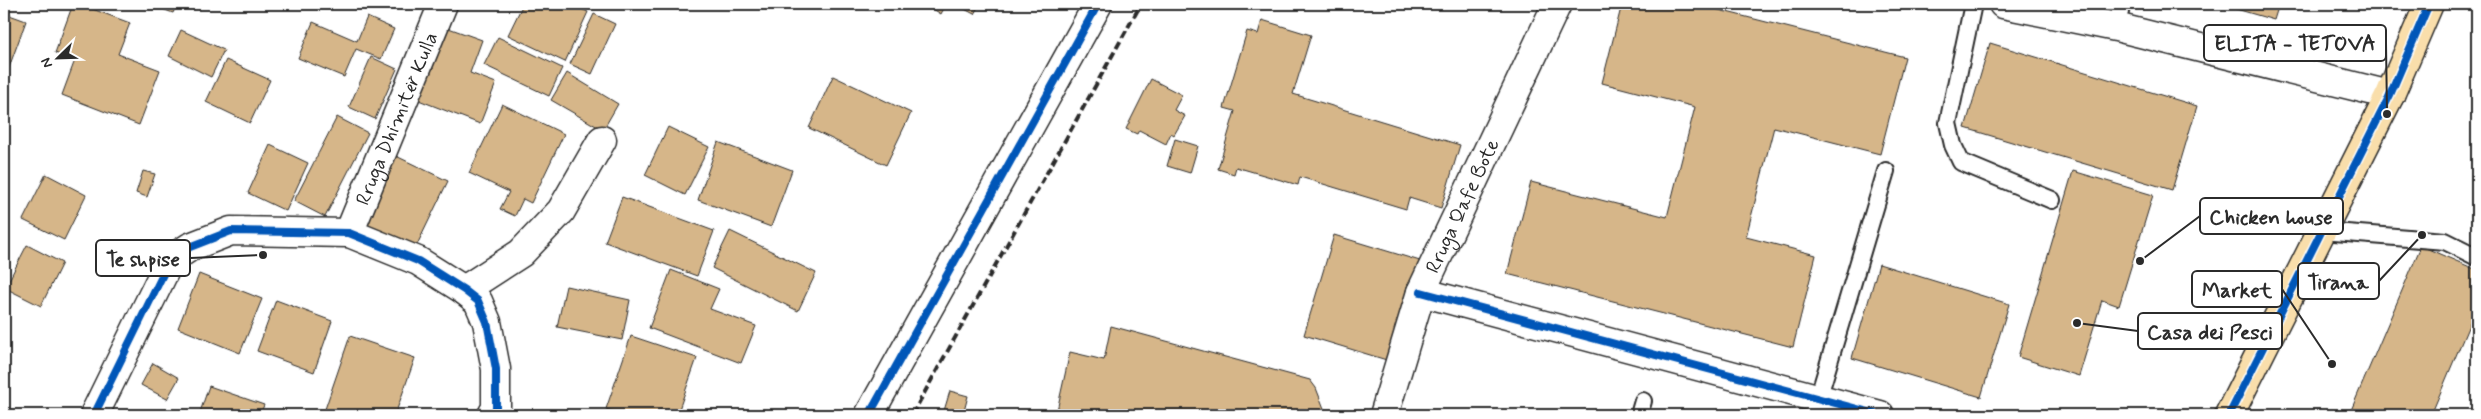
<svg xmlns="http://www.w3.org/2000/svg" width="2481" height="419" viewBox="0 0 2481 419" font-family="Mynerve,sans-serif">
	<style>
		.building { fill: #d6b689; stroke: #2b2b2b }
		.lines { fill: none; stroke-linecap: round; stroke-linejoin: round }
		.service-casing { stroke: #2b2b2b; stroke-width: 20 }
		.minor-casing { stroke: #2b2b2b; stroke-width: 31 }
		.primary-casing { stroke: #2b2b2b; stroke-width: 31 }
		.service { stroke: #fff; stroke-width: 16 }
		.minor { stroke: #fff; stroke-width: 28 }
		.primary { stroke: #f9deab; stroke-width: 28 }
		.rail { stroke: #2b2b2b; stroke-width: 4; stroke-dasharray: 8 4; stroke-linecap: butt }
		.cycleway-casing { stroke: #fff; stroke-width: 11 }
		.cycleway { stroke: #0057b8; stroke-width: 8 }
		.labels { text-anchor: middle; stroke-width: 4; stroke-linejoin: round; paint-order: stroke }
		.street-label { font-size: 20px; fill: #2b2b2b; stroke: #fff }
		.leader { fill: none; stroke: #2b2b2b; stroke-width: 2 }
		.callout-dot { fill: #2b2b2b; stroke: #fff; stroke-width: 2 }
		.callout { fill: #fff; stroke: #2b2b2b; stroke-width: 2 }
		.callout-label { font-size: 21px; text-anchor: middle; font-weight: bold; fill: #2b2b2b }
	</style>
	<rect width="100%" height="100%" fill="#fff"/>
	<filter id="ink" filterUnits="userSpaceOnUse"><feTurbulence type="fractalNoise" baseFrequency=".02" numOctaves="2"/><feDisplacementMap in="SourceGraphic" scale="10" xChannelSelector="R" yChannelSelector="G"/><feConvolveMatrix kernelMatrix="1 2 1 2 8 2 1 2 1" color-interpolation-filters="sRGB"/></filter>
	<g filter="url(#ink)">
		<g class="building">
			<polygon points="73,4 79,4 130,23 118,54 160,70 139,125 62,95 75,60 55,53"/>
			<polygon points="149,4 177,4 173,13"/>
			<polygon points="523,4 570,4 588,12 565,62 508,35"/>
			<polygon points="925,4 946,4 941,14"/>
			<polygon points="955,4 980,4 974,14"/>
			<polygon points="1622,4 1695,4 1905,57 1880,154 1774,127 1746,237 1816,255 1793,347 1507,274 1531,182 1667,217 1695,107 1602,83"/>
			<polygon points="2219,4 2279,4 2274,20"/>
			<polygon points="4,13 26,21 4,81"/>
			<polygon points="594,14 615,24 592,74 570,64"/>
			<polygon points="367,17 394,29 381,59 356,49 344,77 298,58 313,22 357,41"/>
			<polygon points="1262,20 1311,35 1293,94 1460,145 1441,208 1409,198 1406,209 1300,177 1298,185 1236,167 1234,174 1218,169 1235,111 1224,108 1247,31 1258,34"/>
			<polygon points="443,26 482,40 470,73 496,83 480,124 416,99"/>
			<polygon points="181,30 224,50 211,77 169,56"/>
			<polygon points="498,37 562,68 549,96 484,65"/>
			<polygon points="1990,43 2197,106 2172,190 1965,128"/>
			<polygon points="371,57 397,69 375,119 349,107"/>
			<polygon points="226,60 270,80 250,123 206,102"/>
			<polygon points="567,73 618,104 603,130 551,100"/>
			<polygon points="833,76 911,113 886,165 809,128"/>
			<polygon points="1151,79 1182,95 1174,110 1185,116 1174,135 1171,133 1166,144 1139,130 1137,134 1126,129"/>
			<polygon points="502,104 564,134 531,203 523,199 515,216 500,209 509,192 469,173"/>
			<polygon points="337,117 368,133 325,217 294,201"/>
			<polygon points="668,127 709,147 685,195 645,175"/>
			<polygon points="1175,139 1198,146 1190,173 1167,166"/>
			<polygon points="718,142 792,170 771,227 698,200"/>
			<polygon points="270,145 308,163 286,211 248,193"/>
			<polygon points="394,155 448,181 414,251 360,225"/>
			<polygon points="143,171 155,174 147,197 136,193"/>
			<polygon points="2073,171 2153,195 2119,306 2102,300 2079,376 2018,357"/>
			<polygon points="46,174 86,195 64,240 23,220"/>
			<polygon points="622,197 714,231 697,276 605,242"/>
			<polygon points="730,231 816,273 798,311 712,268"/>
			<polygon points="1334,235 1420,261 1390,361 1304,335"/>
			<polygon points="27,245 62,263 41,306 5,288"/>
			<polygon points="2421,246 2477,270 2477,306 2431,415 2349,415"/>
			<polygon points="1879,264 2009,304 1981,397 1852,358"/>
			<polygon points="671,270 719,289 710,309 756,326 741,363 649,328"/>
			<polygon points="199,274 262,299 240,353 178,328"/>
			<polygon points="566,286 630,300 622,340 557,327"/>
			<polygon points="276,300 332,321 314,372 257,351"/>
			<polygon points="1111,326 1310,380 1316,388 1325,411 1323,415 1042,415 1043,411 1056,415 1070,352 1104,360"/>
			<polygon points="350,336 415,358 395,415 323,415"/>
			<polygon points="631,336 697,358 677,415 626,415 606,409"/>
			<polygon points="153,363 179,378 167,399 141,385"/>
			<polygon points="209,386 264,405 260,415 199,415"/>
			<polygon points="950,391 968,396 963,415 943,414"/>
		</g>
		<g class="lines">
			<defs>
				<g id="service">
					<polyline points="1973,4 1948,123 1953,145 1961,162 2052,200"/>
					<polyline points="2116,27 2122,4"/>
					<polyline points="2322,231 2445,241 2477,257"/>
					<polyline points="1818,399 1886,171"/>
					<polyline points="1639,415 1643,401"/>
				</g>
				<g id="minor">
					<polyline points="2003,4 2116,27 2390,95"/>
					<path id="s1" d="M349 233 443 4"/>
					<polyline points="464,290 521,253 561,211 602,140"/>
					<polyline points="1421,292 1880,415"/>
					<polyline points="94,415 170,260 190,247 231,231 349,233 418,261 464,290 478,301 487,322 496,369 496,408 492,415"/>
					<polyline points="869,415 1098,4"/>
					<path id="s2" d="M1384 415 1421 292 1557 4"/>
				</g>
				<polyline id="primary" points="2229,415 2390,95 2429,4"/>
			</defs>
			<use href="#service" class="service-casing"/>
			<use href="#minor" class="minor-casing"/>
			<use href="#primary" class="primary-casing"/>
			<use href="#service" class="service"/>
			<use href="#minor" class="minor"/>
			<use href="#primary" class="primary"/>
			<polyline class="rail" points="912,415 1141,4"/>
			<defs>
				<g id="cycleway">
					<polyline points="1421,292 1880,415"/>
					<polyline points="94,415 170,260 190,247 231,231 349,233 418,261 464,290 478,301 487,322 496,369 496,408 492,415"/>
					<polyline points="869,415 1098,4"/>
					<polyline points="2229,415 2390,95 2429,4"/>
				</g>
			</defs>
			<use href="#cycleway" class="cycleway-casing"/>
			<use href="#cycleway" class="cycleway"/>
		</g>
	</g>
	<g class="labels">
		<g class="street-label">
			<text dy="7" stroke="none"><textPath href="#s1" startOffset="124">Rruga Dhimitër Kulla</textPath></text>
			<text dy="7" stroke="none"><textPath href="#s2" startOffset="224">Rruga Qafe Bote</textPath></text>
		</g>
	</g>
	<path class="leader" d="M2387 114L2386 43M2140 261L2200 216M263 255L190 258M2422 235L2379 281M2332 364L2282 289M2077 323L2138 331"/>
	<g class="callout-dot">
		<circle cx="2387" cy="114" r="5"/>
		<circle cx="2140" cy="261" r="5"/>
		<circle cx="263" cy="255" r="5"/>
		<circle cx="2422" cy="235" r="5"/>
		<circle cx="2332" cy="364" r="5"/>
		<circle cx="2077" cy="323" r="5"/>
	</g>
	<g class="callout">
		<rect x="2204" y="25" width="182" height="36" rx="5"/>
		<rect x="2200" y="198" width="143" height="36" rx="5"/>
		<rect x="96" y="240" width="94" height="36" rx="5"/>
		<rect x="2298" y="263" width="81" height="36" rx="5"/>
		<rect x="2192" y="271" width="90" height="36" rx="5"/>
		<rect x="2138" y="313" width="144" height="36" rx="5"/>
	</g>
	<g class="callout-label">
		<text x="2295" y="50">ELITA - TETOVA</text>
		<text x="2271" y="224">Chicken house</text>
		<text x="143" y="266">Te shpise</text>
		<text x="2338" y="289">Tirana</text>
		<text x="2237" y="297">Market</text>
		<text x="2210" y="339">Casa dei Pesci</text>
	</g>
	<rect width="2481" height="419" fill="none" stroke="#fff" stroke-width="20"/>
	<rect x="10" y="10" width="2461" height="399" fill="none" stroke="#2b2b2b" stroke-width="2" filter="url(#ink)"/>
	<g transform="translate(58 58) rotate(247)" stroke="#ffffff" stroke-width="4" paint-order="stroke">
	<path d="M0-4L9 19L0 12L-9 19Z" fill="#2b2b2b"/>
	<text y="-8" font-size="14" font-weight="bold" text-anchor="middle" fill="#2b2b2b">N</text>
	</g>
</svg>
